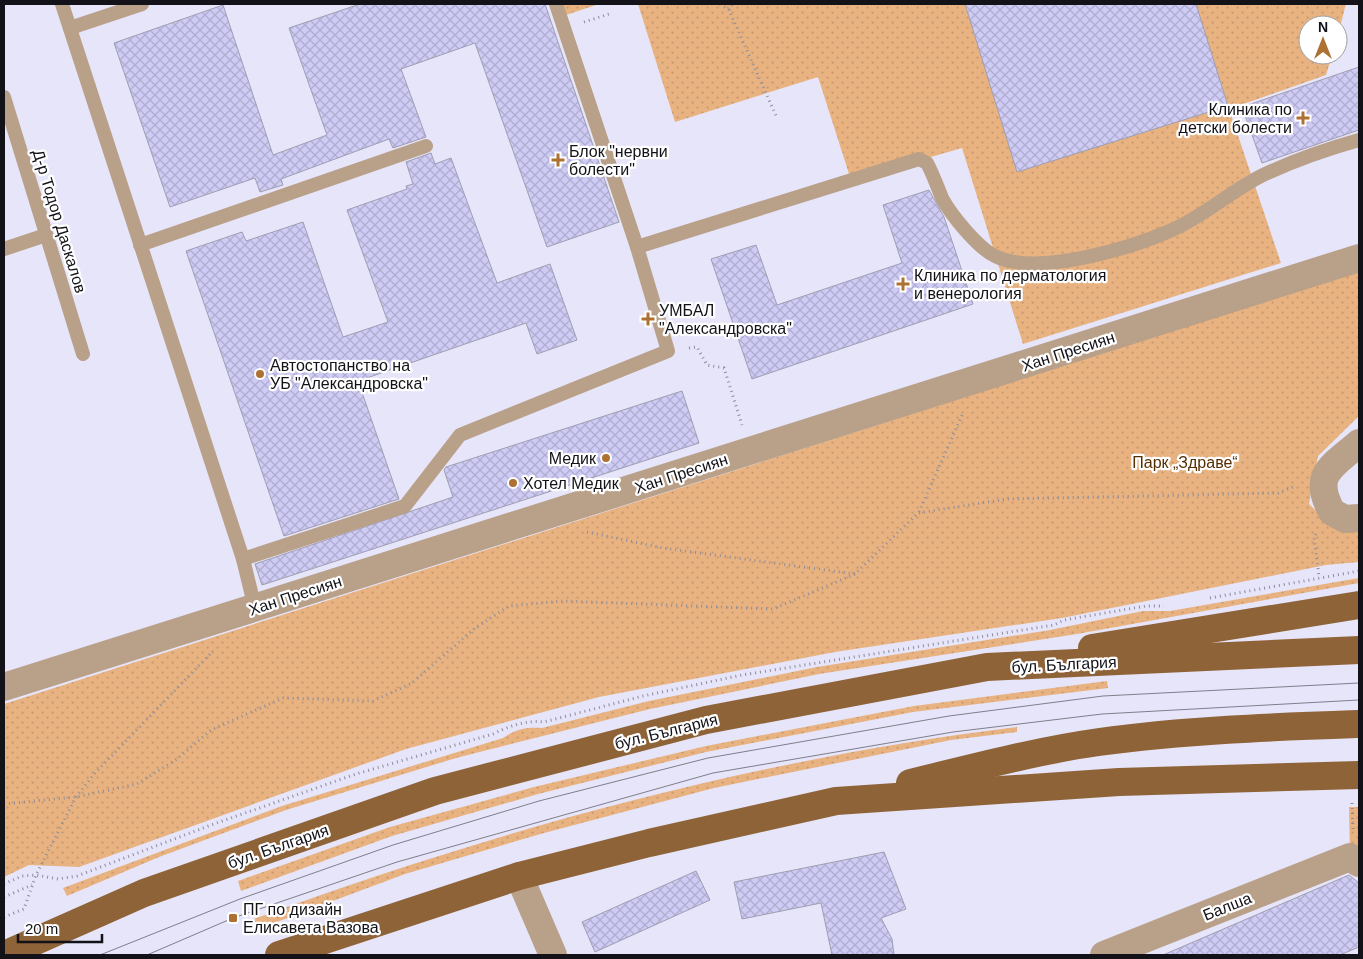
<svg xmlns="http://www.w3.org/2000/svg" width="1363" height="959" viewBox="0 0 1363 959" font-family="Helvetica,sans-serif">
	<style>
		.green { fill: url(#green-dots) }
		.building { fill: url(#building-cross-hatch); stroke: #9f9eb1 }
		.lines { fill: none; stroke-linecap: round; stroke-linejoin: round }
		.path { stroke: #8d8d9b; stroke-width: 3; stroke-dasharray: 1 4; stroke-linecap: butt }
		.lane { stroke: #b9a089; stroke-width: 14 }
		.street { stroke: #b9a089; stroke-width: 28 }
		.primary { stroke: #8f6338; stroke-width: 28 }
		.tram { stroke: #7f7e8b; stroke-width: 1 }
		.poi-dot { fill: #ad7133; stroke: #fff; stroke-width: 2 }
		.labels { text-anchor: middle; stroke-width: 4.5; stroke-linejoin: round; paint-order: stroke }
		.poi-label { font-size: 16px; fill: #121218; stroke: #fff; text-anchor: start }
		.street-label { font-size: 16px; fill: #121218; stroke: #fff }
		.park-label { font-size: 16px; fill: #542f03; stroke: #fff }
	</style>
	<defs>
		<pattern id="green-dots" width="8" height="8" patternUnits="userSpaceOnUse" patternTransform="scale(1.25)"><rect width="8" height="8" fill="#e9b381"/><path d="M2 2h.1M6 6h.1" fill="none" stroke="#c7996f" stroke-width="1.8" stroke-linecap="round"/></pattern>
		<pattern id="building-cross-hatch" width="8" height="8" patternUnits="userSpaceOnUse" patternTransform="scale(1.25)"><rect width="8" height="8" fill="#cecbf5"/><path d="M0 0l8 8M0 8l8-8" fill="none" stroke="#b0add1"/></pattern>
	</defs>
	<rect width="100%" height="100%" fill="#e6e5f9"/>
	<g class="green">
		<polygon points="556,4 599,4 560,17"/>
		<polygon points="638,4 1346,4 1338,34 1338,25 1308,25 1308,55 1332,55 1326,75 1229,109 1281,263 1023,344 962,148 851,180 818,77 675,122"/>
		<polygon points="1359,271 1359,416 1318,456 1309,504 1335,529 1359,527 1359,562 1326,565 1062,618 835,652 599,697 406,749 79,867 29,865 4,877 4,704"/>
		<path d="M1359 578V583L1077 634 819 674 650 709 456 758 286 810 159 857 67 896 63 888 282 806 503 738C516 729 527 727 542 728L649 701 817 667 1050 630 1143 611H1170Z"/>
		<polygon points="1107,681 1108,688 913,712 706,752 538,794 392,836 241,891 238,881 390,827 534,787 706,746 914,706"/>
		<path d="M1017 727V732L951 740 714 788 544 833 405 874 258 929 254 919C500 829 755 759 1017 727Z"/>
		<polygon points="1349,807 1359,807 1359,863 1350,857"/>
	</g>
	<g class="building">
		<polygon points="360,4 545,4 619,222 547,247 475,43 401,69 426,137 393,148 389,139 281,179 283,185 260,192 255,178 170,207 114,43 223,5 273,155 327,135 289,28"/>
		<polygon points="965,4 1196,4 1228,106 1017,172"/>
		<polygon points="1359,67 1359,130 1262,163 1242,107"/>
		<polygon points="431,153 435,164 451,158 497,283 550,264 577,340 537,354 526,323 358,381 399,499 284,536 186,251 242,232 246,241 303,222 343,337 388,322 347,210 407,189 406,186 413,184 406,162"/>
		<polygon points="929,190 944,217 973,304 752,379 711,259 756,245 777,305 902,263 883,205"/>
		<polygon points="682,391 699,443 262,585 255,564 453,497 444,470 446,467"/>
		<polygon points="884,852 906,909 881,918 892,939 894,955 832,955 821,903 742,919 734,882"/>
		<polygon points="696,871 710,900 595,952 582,922"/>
		<polygon points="1349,875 1359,883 1359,947 1340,955 1163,955"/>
	</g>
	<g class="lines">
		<g class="path">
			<polyline points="720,4 729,10 777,118"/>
			<polyline points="729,10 732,4"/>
			<polyline points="584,22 609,14"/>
			<polyline points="689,348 697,347 707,365 724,368 742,425"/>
			<polyline points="919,512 963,413"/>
			<polyline points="587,532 663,548 855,574 918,513 1007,499 1278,493 1295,486"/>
			<polyline points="1316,534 1314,537 1319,577"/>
			<polyline points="1210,598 1359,571"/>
			<polyline points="1352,803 1353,830"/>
			<polyline points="4,804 76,797 137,784 177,759 211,730 283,698 373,701 412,683 475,628 509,606 563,601 773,609 855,574"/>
			<path d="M4 884 22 876 36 875 58 879 77 876 211 825 356 774 493 734C509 726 526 720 544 722L643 696 742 675 1054 625 1064 620 1146 606H1164"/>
			<polyline points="4,897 32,885"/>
			<polyline points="4,917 24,909 36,875 76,797 95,773 213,651"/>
		</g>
		<g class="lane">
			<polyline points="62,4 243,559 255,608"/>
			<polyline points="70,28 142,4"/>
			<polyline points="4,97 83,354"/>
			<polyline points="140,245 426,146"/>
			<path d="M637 247 919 159 927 163C933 174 937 186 942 198 951 215 978 248 995 256 1037 277 1131 248 1172 230 1204 216 1231 191 1263 175 1293 161 1327 149 1359 140"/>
			<polyline points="4,249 46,235"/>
			<polyline points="243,559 405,506 460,435 668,351 637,247 556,4"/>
		</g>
		<g class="street">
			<path d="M1359 443C1332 467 1311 474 1332 512L1345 519 1359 518"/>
			<polyline points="4,687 1359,258"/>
			<polyline points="519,876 553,955"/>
			<polyline points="1104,955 1350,857 1359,863"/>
		</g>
		<g class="primary">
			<polyline points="1092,648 1359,605"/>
			<path d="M910 783C973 768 1035 751 1099 742 1185 730 1273 727 1359 724"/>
			<polyline points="4,955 144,893 435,791 706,720 987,667 1359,650"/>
			<polyline points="279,955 519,876 649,843 836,801 1119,782 1359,775"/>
		</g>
		<g class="tram">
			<polyline points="100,955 240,899 393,845 539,801 708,758 949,716 1103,696 1359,683"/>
			<polyline points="147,955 233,918 397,862 713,773 953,732 1102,714 1359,700"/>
		</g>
	</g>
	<g class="poi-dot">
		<path d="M1300.5 110.5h5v5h5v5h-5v5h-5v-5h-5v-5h5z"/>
		<path d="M555.5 152.5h5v5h5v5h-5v5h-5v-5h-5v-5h5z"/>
		<path d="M900.5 276.5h5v5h5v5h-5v5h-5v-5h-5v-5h5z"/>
		<path d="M645.5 311.5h5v5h5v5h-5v5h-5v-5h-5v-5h5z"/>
		<circle cx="260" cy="374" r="5"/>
		<circle cx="606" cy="458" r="5"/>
		<circle cx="513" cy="483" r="5"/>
		<rect x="228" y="913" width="10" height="10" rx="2.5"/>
	</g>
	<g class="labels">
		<g class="poi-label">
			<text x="1292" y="115" text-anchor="end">Клиника по<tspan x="1292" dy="18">детски болести</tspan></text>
			<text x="569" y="157">Блок "нервни<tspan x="569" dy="18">болести"</tspan></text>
			<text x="914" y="281">Клиника по дерматология<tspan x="914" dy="18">и венерология</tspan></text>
			<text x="659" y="316">УМБАЛ<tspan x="659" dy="18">"Александровска"</tspan></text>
			<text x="270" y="371">Автостопанство на<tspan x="270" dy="18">УБ "Александровска"</tspan></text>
			<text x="596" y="464" text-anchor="end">Медик</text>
			<text x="523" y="489">Хотел Медик</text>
			<text x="243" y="915">ПГ по дизайн<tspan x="243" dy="18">Елисавета Вазова</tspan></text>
		</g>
		<g class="street-label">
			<text transform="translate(60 221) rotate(73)" y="6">Д-р Тодор Даскалов</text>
			<text transform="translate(1068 351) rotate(-18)" y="6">Хан Пресиян</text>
			<text transform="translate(681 473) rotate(-18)" y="6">Хан Пресиян</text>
			<text transform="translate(295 595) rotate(-18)" y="6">Хан Пресиян</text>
			<text transform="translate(1064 664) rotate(-3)" y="6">бул. България</text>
			<text transform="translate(666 731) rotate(-14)" y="6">бул. България</text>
			<text transform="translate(278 846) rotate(-19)" y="6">бул. България</text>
			<text transform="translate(1227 906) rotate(-22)" y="6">Балша</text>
		</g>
		<g class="park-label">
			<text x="1185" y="468">Парк „Здраве“</text>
		</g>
	</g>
	<rect width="1363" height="959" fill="none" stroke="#121218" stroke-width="10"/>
	<g transform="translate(1323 40)"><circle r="24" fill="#ffffff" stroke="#a0a0a3"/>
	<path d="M0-4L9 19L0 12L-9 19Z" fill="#ad7133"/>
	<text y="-8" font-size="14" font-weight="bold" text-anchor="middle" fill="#121218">N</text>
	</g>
	<path d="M18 934v8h84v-8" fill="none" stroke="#121218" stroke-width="2.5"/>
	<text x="25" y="934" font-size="15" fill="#121218" stroke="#ffffff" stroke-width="4" paint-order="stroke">20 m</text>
</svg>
